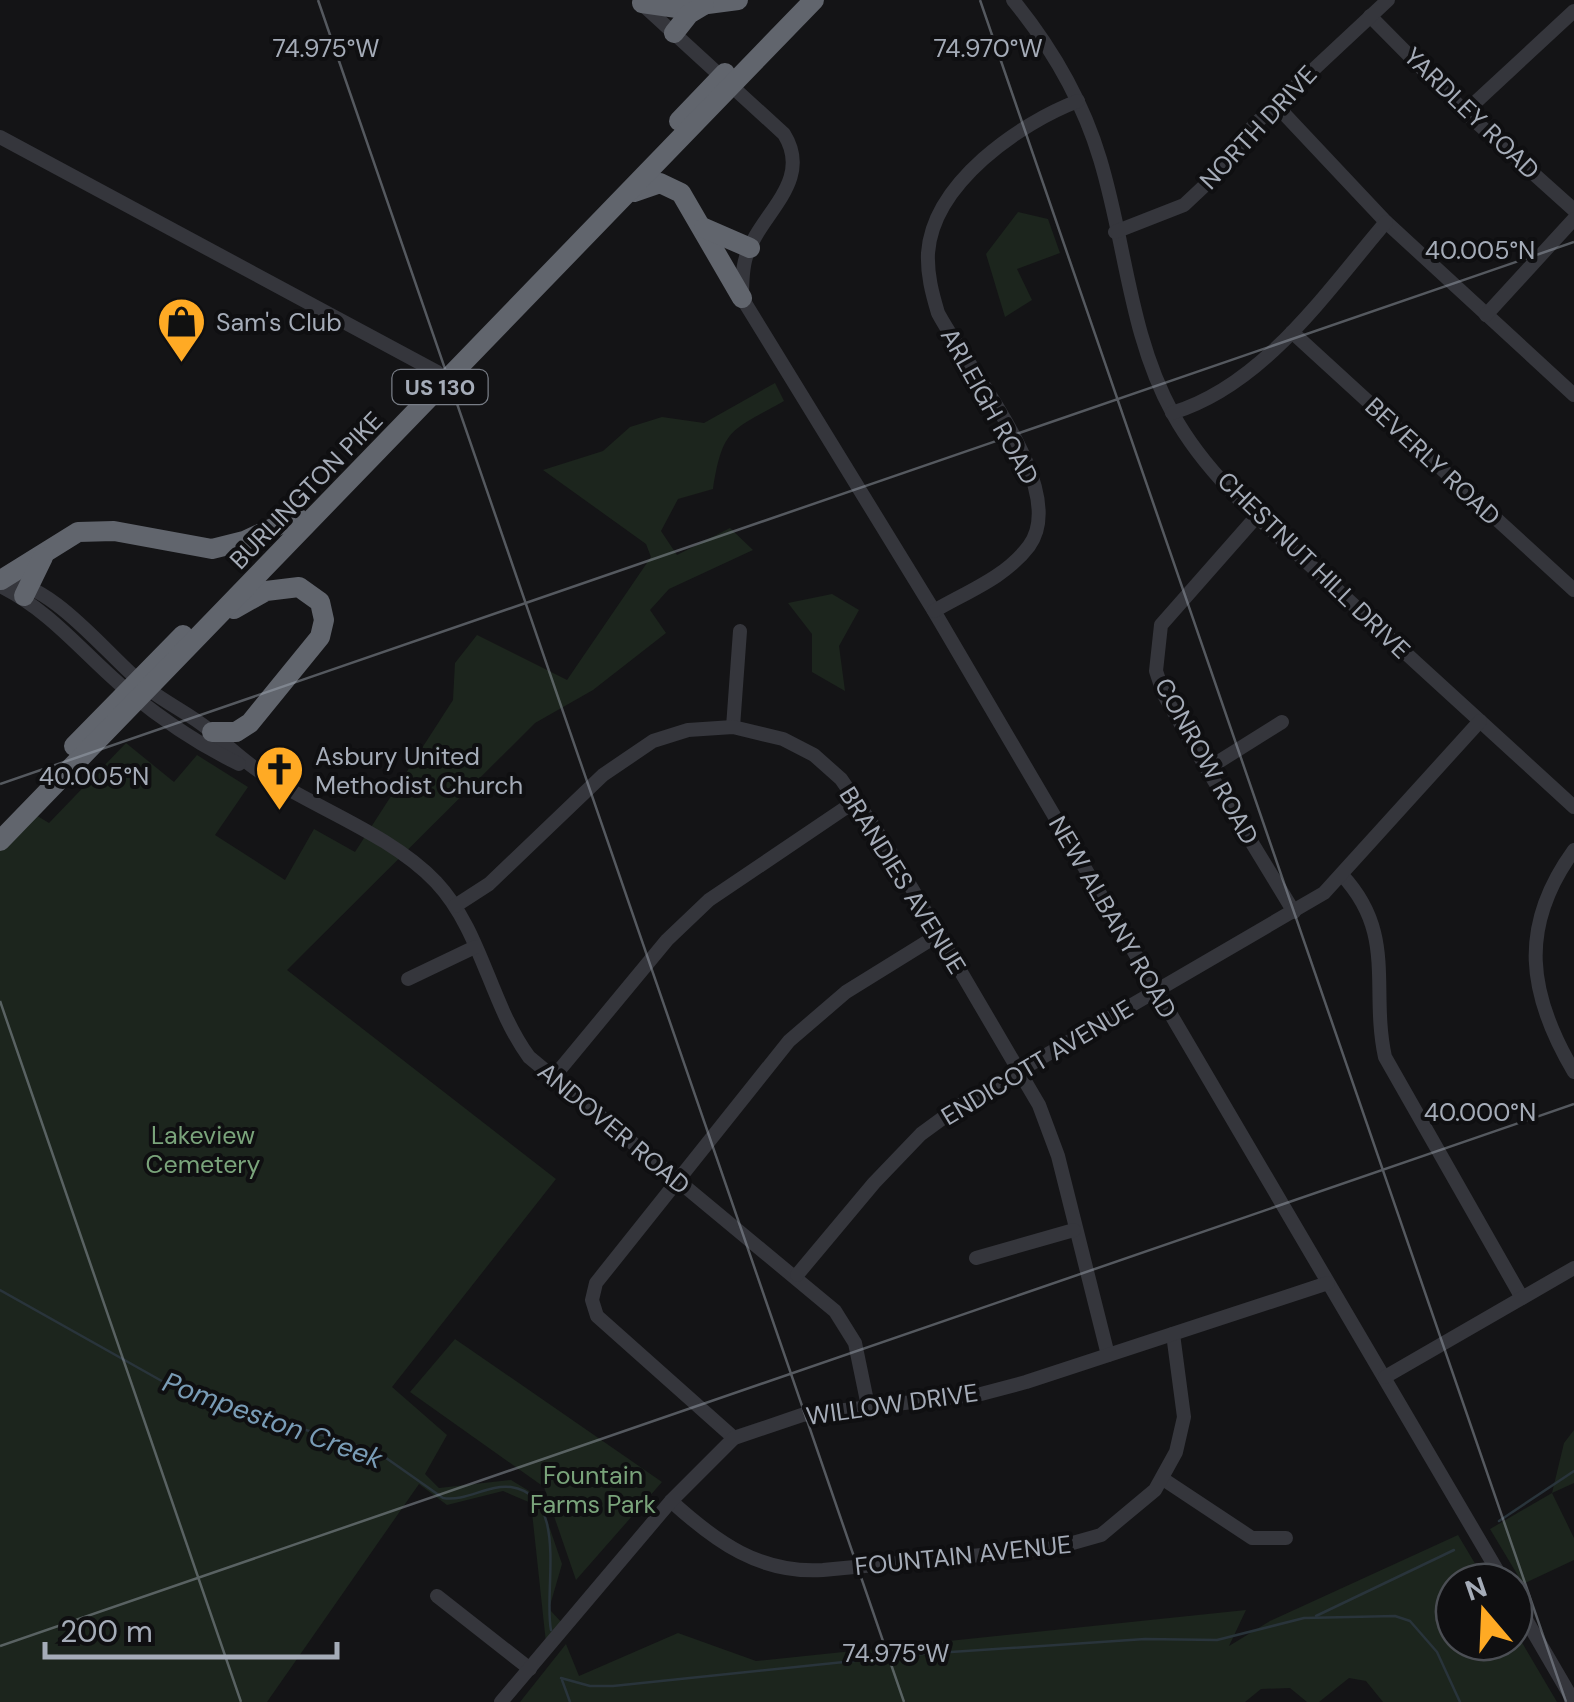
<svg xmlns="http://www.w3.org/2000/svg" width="1574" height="1702" viewBox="0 0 1574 1702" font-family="'DM Sans',sans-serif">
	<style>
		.green { fill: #1c251d }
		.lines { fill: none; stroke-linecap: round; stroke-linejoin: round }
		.stream { stroke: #29343b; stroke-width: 2.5 }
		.minor { stroke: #35363c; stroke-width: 14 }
		.highway { stroke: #61656d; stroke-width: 20 }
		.ticks { fill: none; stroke: #a5acb8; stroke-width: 2.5; stroke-opacity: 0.45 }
		.labels { text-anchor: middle; stroke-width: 8; stroke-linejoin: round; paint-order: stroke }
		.shield { fill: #0f0f11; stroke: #787d86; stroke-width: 2.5 }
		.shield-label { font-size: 22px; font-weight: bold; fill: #a5acb8 }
		.street-label { font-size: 25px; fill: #a5acb8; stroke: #0f0f11 }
		.poi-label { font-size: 25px; fill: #a5acb8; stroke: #0f0f11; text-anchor: start }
		.park-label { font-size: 25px; fill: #7aa47b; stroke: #0f0f11 }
		.water-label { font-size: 28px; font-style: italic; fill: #799cb6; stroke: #0f0f11 }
		.ticks-label { font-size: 25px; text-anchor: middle; fill: #a5acb8; stroke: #0f0f11; stroke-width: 8; stroke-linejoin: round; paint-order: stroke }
	</style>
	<rect width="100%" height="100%" fill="#141416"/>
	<g class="green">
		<polygon points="1018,212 1048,219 1060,253 1017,269 1032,300 1005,317 986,254"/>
		<path d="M775 383 784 401C731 431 723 427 713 489L678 499 661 531 677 555 730 528 753 550 669 589 650 610 666 633 593 690 535 723 287 970 556 1179 392 1387 447 1435 425 1474 439 1488 511 1480 539 1497 562 1564 549 1609 564 1625 546 1643 531 1503 503 1491 447 1505 419 1484 267 1702H0V841L29 811 49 823 126 743 174 782 197 755 248 787 215 835 285 880 314 829 355 852 453 700 455 663 477 635 567 680 651 557 646 544 543 470 603 451 630 427 662 417 704 423Z"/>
		<polygon points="832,594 859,610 839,646 845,691 812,672 812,634 788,603"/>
		<polygon points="455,1339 662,1482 576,1580 544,1487 410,1392"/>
		<polygon points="1574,1430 1574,1483 1552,1493 1574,1538 1574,1560 1523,1584 1490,1529 1552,1493 1564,1443"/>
		<polygon points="1458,1535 1486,1582 1454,1582 1454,1642 1514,1642 1514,1629 1557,1702 1383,1702 1366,1681 1349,1678 1319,1702 1307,1702 1290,1688 1261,1689 1245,1702 520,1702 566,1644 579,1676 678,1633 756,1661 1246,1610 1229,1646 1270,1621"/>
	</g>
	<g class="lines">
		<g class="stream">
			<path d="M0 1290 176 1389 379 1453 443 1498C466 1502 488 1484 511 1487 570 1496 543 1591 551 1630"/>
			<polyline points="1499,1521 1574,1471"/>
			<polyline points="1316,1616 1454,1550"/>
			<polyline points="561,1678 590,1686 613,1686 921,1654 1145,1639 1217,1640 1304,1618 1395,1616 1410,1621 1437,1652 1460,1702"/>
			<polyline points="562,1680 570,1702"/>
		</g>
		<g class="minor">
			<path d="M1013 0C1052 48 1082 99 1100 159 1126 244 1129 334 1173 414 1210 482 1277 534 1333 586 1413 660 1494 734 1574 807"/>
			<path d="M642 4 784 134C814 182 759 214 746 257 742 270 742 284 742 298L934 611 1504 1582"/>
			<polyline points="1370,16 1465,112 1574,210"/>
			<polyline points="1275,104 1386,222 1574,395"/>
			<polyline points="1465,112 1574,11"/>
			<polyline points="0,137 437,372"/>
			<polyline points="1115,232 1184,205 1217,174 1254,125 1388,0"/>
			<polyline points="1486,315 1574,219"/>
			<polyline points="1292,332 1574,590"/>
			<path d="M1172 413C1264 385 1326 292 1386 222"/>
			<polyline points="1257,516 1161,625 1156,671 1164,695 1207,769 1294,912"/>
			<path d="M0 580C56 583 108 658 151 691 170 705 191 715 208 729 228 746 246 764 268 777 322 811 392 836 436 882 482 931 490 1004 529 1057L835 1311 855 1343 868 1406"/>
			<path d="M0 586C53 612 85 656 130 693 164 721 200 745 239 764"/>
			<path d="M934 611C966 592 1005 578 1029 546 1071 489 966 367 938 313 932 293 927 274 928 253 933 183 1020 123 1078 101"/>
			<polyline points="733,727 740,631"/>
			<polyline points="1207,769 1282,722"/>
			<path d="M1574 850C1518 927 1528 994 1574 1072"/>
			<path d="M1342 875C1397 934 1370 988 1385 1057L1522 1298"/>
			<polyline points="455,906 489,884 603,775 653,741 688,730 733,727 783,739 814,755 841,779 887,846 1039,1105 1058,1156 1108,1355"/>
			<polyline points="408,979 475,947"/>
			<polyline points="552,1079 667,940 709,900 857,800"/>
			<polyline points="976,1258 1074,1230"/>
			<polyline points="797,1275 874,1183 921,1134 962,1104 1324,893 1480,721"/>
			<polyline points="1385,1377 1574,1268"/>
			<polyline points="734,1438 597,1316 592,1300 596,1283 789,1041 846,992 938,935"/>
			<polyline points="1163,1479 1252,1538 1286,1538"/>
			<path d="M671 1501C716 1542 760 1574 823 1570L1055 1548 1101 1535 1155 1490 1176 1452 1184 1417 1173 1334"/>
			<polyline points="437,1596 530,1669"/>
			<polyline points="1514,1599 1574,1702"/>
			<polyline points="501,1702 671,1501 734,1438 802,1415 981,1394 1026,1382 1328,1283"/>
		</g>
		<g class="highway">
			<polyline points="642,3 677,8 738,0"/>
			<polyline points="674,33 689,14 704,5"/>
			<polyline points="679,121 725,73"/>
			<polyline points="634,192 660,183 681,193 742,298"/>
			<polyline points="704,228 750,248"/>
			<polyline points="1,580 78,532 114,531 212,549 244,541 297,517"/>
			<polyline points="24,596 43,557"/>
			<polyline points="212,732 236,732 250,723 320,637 324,620 320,602 299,587 266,591 234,609"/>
			<polyline points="74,746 183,635"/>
			<polyline points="0,841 814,0"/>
		</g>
	</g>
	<path class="ticks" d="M318 0 904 1702M980 0 1566 1702M0 784 1574 242M0 1001 241 1702M0 1646 1574 1104"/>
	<defs>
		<symbol id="shop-pin" viewBox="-11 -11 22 30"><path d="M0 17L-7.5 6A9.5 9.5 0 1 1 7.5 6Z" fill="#ffaa24" stroke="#0f0f11"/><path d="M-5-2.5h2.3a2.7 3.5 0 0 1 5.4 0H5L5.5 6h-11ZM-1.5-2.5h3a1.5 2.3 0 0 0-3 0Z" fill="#111"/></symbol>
		<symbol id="church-pin" viewBox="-11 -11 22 30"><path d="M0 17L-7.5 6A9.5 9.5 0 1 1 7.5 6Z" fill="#ffaa24" stroke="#0f0f11"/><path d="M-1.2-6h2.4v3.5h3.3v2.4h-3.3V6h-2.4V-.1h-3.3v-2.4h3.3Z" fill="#111"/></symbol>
	</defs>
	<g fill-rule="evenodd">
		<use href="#shop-pin" x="154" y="294" width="55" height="75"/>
		<use href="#church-pin" x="252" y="742" width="55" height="75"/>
	</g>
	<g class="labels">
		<rect class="shield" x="392.5" y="370" width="95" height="34" rx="8"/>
		<g class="shield-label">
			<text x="440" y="395">US 130</text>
		</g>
		<g class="street-label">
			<text transform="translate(1472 113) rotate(44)" y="9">YARDLEY ROAD</text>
			<text transform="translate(1258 127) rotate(-47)" y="9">NORTH DRIVE</text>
			<text transform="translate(990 406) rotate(61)" y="9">ARLEIGH ROAD</text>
			<text transform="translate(1433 461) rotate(43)" y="9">BEVERLY ROAD</text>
			<text transform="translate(306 490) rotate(-46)" y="9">BURLINGTON PIKE</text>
			<text transform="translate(1314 565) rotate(44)" y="9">CHESTNUT HILL DRIVE</text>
			<text transform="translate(1207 761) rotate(61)" y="9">CONROW ROAD</text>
			<text transform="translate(903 880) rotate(58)" y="9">BRANDIES AVENUE</text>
			<text transform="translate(1113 917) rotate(60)" y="9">NEW ALBANY ROAD</text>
			<text transform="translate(1037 1062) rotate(-31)" y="9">ENDICOTT AVENUE</text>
			<text transform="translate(614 1128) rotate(40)" y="9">ANDOVER ROAD</text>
			<text transform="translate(892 1404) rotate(-8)" y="9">WILLOW DRIVE</text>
			<text transform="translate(963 1555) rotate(-6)" y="9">FOUNTAIN AVENUE</text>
		</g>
		<g class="poi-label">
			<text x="216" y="331">Sam's Club</text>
			<text x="315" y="765">Asbury United<tspan x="315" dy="29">Methodist Church</tspan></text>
		</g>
		<g class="park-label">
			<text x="203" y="1144">Lakeview<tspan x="203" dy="29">Cemetery</tspan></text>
			<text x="593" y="1484">Fountain<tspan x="593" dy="29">Farms Park</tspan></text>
		</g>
		<g class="water-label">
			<text transform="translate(273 1420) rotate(20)" y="10">Pompeston Creek</text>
		</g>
	</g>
	<g class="ticks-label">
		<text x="326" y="57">74.975°W</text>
		<text x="988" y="57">74.970°W</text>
		<text x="1480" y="259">40.005°N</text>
		<text x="94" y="785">40.005°N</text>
		<text x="1480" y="1121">40.000°N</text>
		<text x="896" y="1662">74.975°W</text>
	</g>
	<g transform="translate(1484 1612) rotate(341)"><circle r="48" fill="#0f0f11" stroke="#4b4e54" stroke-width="2.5"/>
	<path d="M0-8L18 38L0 25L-18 38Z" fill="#ffaa24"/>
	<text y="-15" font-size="28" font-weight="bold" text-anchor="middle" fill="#a5acb8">N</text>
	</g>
	<path d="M45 1642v15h292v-15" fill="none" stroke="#a5acb8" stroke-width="5"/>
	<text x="60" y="1642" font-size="30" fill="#a5acb8" stroke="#0f0f11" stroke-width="8" paint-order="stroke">200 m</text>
</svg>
